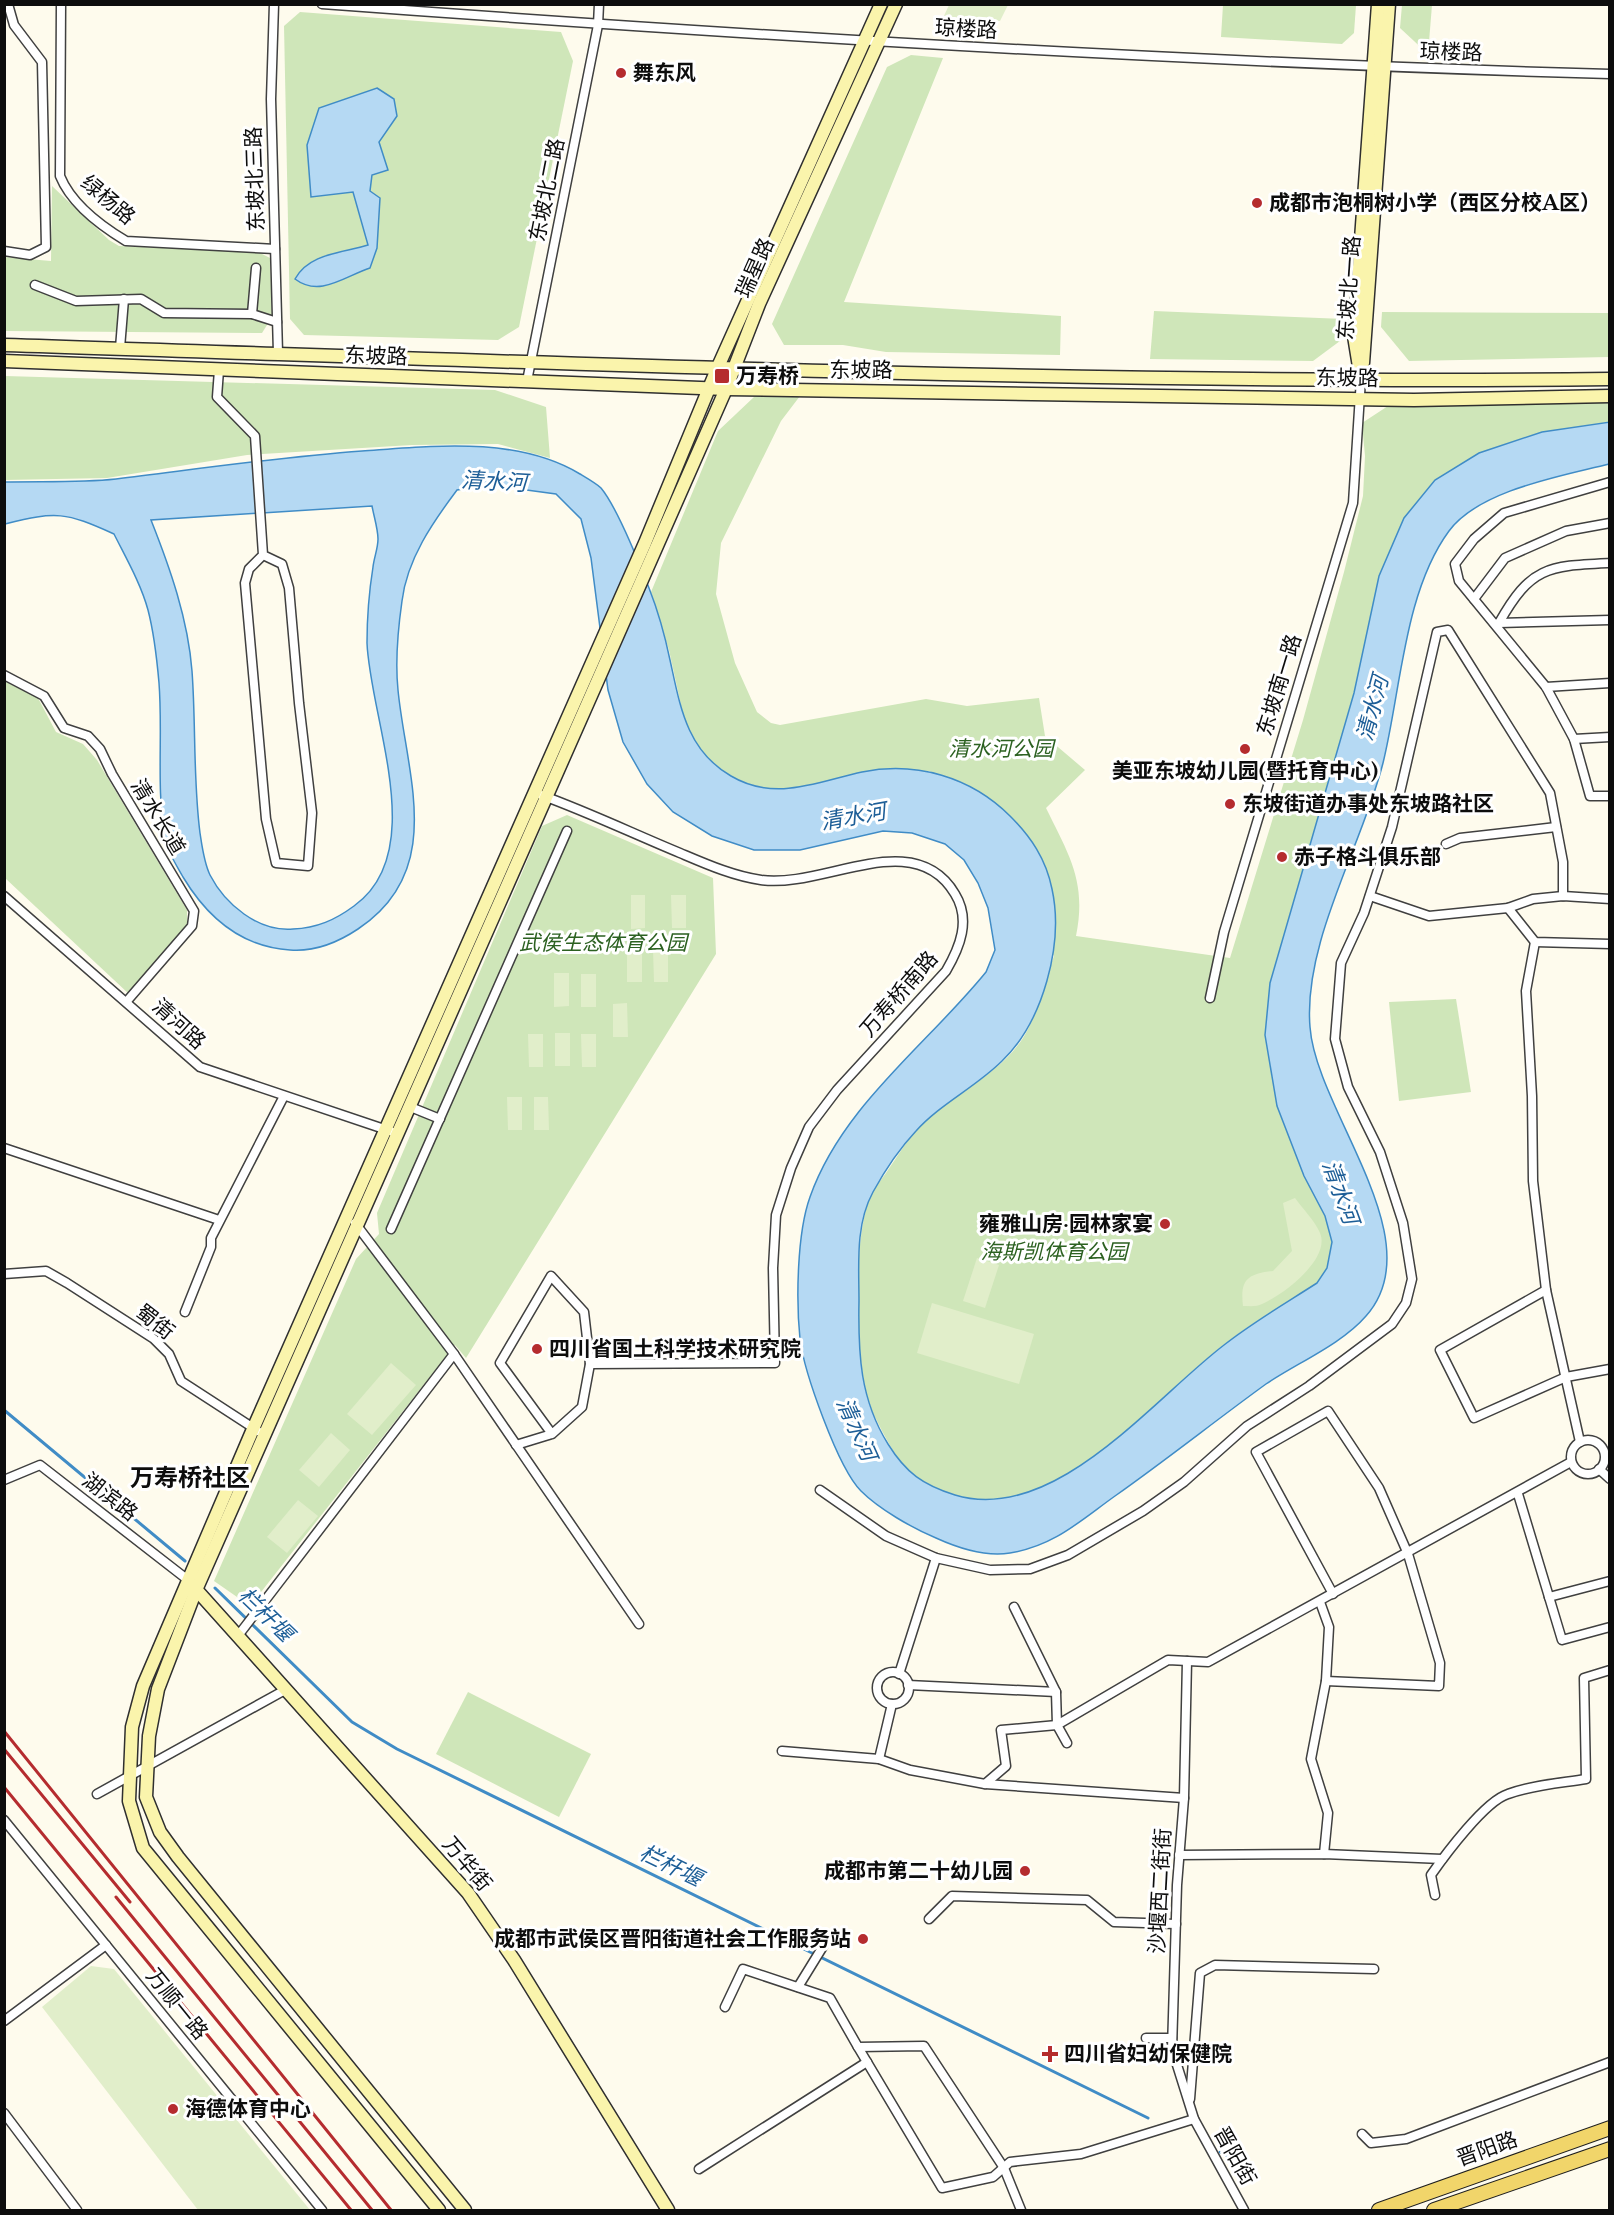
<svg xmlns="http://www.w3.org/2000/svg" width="1614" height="2215" viewBox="0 0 1614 2215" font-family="'Libre Baskerville','Noto Sans SC',serif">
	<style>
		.green { fill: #cfe6b9 }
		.pitch { fill: #e1eeca }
		.water { fill: #b5d9f3; stroke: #408cc6; stroke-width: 1.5; fill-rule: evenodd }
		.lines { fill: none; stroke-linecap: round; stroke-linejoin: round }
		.stream { stroke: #408cc6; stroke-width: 3 }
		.street-casing { stroke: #404040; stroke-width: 11 }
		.secondary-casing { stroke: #2f2f2f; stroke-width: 15 }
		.primary-casing { stroke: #1e1e1e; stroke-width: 16 }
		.street { stroke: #fff; stroke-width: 8 }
		.secondary { stroke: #faf4ac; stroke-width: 12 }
		.primary { stroke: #f1d56a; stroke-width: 14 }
		.rail { stroke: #b52c2f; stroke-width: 3 }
		.poi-dot { fill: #b52c2f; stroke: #fff; stroke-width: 2 }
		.labels { text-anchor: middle; stroke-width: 6; stroke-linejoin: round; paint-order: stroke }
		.street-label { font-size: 21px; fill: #0d0d0d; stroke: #fff }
		.poi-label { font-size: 21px; font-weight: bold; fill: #0d0d0d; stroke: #fff; text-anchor: start }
		.park-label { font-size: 21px; font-style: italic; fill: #2c6121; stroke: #fff }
		.water-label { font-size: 22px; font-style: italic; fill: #1d5e97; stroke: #fff }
		.quarter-label { font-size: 24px; font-weight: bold; fill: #0d0d0d; stroke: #fff }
	</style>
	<rect width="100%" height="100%" fill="#fefbed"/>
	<g class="green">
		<polygon points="1223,5 1356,5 1354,33 1342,44 1221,37"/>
		<polygon points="1402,5 1432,5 1428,54 1400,28"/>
		<polygon points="300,12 561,32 573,61 519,327 498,340 304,335 290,319 284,26"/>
		<polygon points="911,55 943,58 844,302 1061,316 1060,355 886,352 843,345 784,345 772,324 887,67"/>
		<polygon points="52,186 109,240 119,246 258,252 270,258 272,317 262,333 5,331 4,257 51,261"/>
		<polygon points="1154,311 1344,319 1340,341 1313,361 1150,359"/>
		<polygon points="1382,312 1609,313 1609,357 1409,361 1381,327"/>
		<polygon points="5,376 495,390 546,407 550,458 498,444 412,445 247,455 107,478 5,480"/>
		<path d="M800 396 781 421 721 543 716 594 735 663 757 712 771 723 780 725 926 699 967 706 1039 698 1045 736 1085 770 1046 808C1069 855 1087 882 1076 936L1230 958 1303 720 1344 572 1363 496 1365 456 1362 423 1388 406 1609 401V422L1542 432 1479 453 1379 576 1354 693 1270 983 1265 1035 1277 1106 1304 1176 1325 1216 1332 1242 1327 1268 1317 1283C1287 1303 1254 1321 1226 1343 1156 1396 1055 1525 958 1496 908 1481 897 1461 875 1417 853 1375 852 1242 870 1197 874 1188 882 1179 888 1170 897 1157 906 1142 916 1130 948 1096 997 1078 1023 1038 1038 1014 1045 982 1054 956L930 771H869L806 787 780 791 749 784 730 776 709 759 692 739 684 719 669 650 651 592 718 431 754 397Z"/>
		<polygon points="4,681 38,698 56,732 83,744 97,760 187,910 187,924 129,994 5,878"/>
		<polygon points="567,815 713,878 716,954 466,1358 455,1345 250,1606 214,1581 356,1259 379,1234 377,1213 542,826"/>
		<polygon points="1456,999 1471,1092 1399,1101 1389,1002"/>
		<polygon points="468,1692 591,1754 559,1817 436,1754"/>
	</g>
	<g class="pitch">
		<polygon points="949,5 949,4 1008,5 1000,21 943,18"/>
		<polygon points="631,895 645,895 645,928 631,929"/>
		<polygon points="671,895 686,895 686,928 672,928"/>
		<rect x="627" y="949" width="15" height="33"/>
		<polygon points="653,949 668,949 668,982 654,982"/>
		<polygon points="554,973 569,973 569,1006 554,1007"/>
		<rect x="581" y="974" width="15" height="33"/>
		<polygon points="627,1003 628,1037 613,1037 613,1004"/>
		<rect x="555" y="1033" width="15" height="33"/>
		<polygon points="528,1034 543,1034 543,1067 529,1067"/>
		<polygon points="581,1034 596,1034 596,1067 582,1067"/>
		<polygon points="507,1097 522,1097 522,1130 508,1130"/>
		<polygon points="534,1097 548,1097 549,1130 534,1130"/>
		<path d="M1295 1198C1303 1209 1315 1221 1320 1233 1331 1259 1283 1295 1262 1304 1257 1307 1249 1306 1243 1306 1240 1280 1247 1274 1273 1271L1292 1251 1283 1203Z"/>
		<polygon points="977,1258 999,1265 985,1308 963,1301"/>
		<polygon points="932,1303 1034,1334 1019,1384 917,1353"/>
		<polygon points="391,1363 416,1385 372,1435 347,1414"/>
		<polygon points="331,1433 350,1450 319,1487 299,1470"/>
		<polygon points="298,1500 318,1516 287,1553 267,1537"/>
		<polygon points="91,1966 114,1969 310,2210 198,2210 42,2007"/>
	</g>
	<g class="water">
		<path d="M377 88 394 99 397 116 379 142 388 170 372 175 370 191 380 198 377 248 370 268C345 276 320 298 295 279 309 253 343 253 368 245L353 192 311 197 307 145 319 108Z"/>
		<path d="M1610 422 1609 464C1562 476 1479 490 1449 531 1404 592 1401 690 1383 763 1362 846 1303 942 1310 1027 1316 1111 1434 1240 1366 1316 1342 1344 1297 1363 1266 1384 1215 1421 1166 1460 1115 1496 1080 1521 1054 1546 1010 1553 986 1557 958 1548 936 1538 912 1528 879 1509 861 1491 838 1468 804 1372 800 1339 796 1300 797 1233 810 1197 842 1106 927 1045 986 972L995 950 988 908 978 883 964 860 945 844 912 833 883 831 800 850H754L712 836 673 812 647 784 623 742 608 690 591 558 581 519 556 494 489 485 457 490C433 522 407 559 402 601 398 629 395 661 398 690 406 774 447 870 358 929 337 943 315 952 290 950 242 947 207 917 183 877 177 866 167 851 165 839 156 788 163 734 159 683 157 660 154 633 148 610 141 584 126 558 114 534 65 512 57 511 5 524L4 482C41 481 79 483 116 479 198 469 280 457 362 451 433 446 517 436 580 474 585 477 597 484 601 488 616 506 640 565 649 588 658 611 665 636 670 660 680 705 686 750 731 776 775 802 817 782 862 772 916 761 971 777 1010 816 1031 837 1046 859 1052 889 1064 944 1043 1022 1002 1061 976 1087 940 1104 916 1131 900 1148 884 1172 873 1192 855 1225 859 1266 859 1301 858 1354 860 1399 888 1444 906 1473 923 1485 955 1495 1054 1525 1152 1400 1224 1345 1253 1322 1286 1303 1317 1283L1327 1268 1332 1242 1325 1216 1304 1176 1277 1106 1265 1035 1270 983 1354 693 1379 576 1404 518 1435 480 1479 453 1542 432ZM372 506C374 517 378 529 378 539 378 548 374 558 373 567 369 592 367 618 367 643 370 719 430 852 354 906 335 920 317 928 293 929 258 932 225 904 210 875 204 863 202 846 200 833 193 779 196 725 192 671 188 619 170 568 151 520Z"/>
	</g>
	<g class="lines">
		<g class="stream">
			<polyline points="4,1410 185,1561"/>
			<polyline points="215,1588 352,1722 397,1749 1148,2118"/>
			<polyline points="1220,2152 1250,2168"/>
		</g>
		<defs>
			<g id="street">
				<path d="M61 4 60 176C71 203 101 226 126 241L275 249"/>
				<polyline points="274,4 271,99 278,353"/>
				<path d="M322 4C751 36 1180 62 1610 74"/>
				<polyline points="4,251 30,255 46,247 42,62 14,25 8,4"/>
				<polyline points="35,285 76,301 141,299 164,313 252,314 277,322"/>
				<polyline points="252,314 256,268"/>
				<polyline points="120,348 124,299"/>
				<polyline points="219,370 217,397 255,436 263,555 249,569 245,583 266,819 276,863 308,866 312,813 299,703 289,588 282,564 263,555"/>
				<polyline points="527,381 598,25 599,4"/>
				<polyline points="1610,482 1504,513 1474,539 1455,564 1459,581 1546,687 1574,739 1590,796 1610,796"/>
				<polyline points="1474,599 1505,558 1566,531 1610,523"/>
				<path d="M1499 623C1531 566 1548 566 1610 563"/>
				<polyline points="1499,623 1610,620"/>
				<polyline points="4,675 44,696 64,728 88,736 100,749 112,774 194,911 192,926 127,1001"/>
				<polyline points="1546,687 1610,683"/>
				<polyline points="1574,739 1610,737"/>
				<path d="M541 795C588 812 634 834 680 853 706 864 733 876 761 880 823 889 914 825 955 894 971 920 960 947 946 971L837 1090 809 1127 791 1168 776 1215 773 1268 775 1363 590 1364"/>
				<polyline points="1446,844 1460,838 1556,827"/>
				<polyline points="4,896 200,1067 396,1133"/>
				<polyline points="1370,896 1429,916 1508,908 1533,899 1563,896 1610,899"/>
				<polyline points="1508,908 1535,942 1610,944"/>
				<polyline points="1535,942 1526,991 1532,1096 1533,1181 1546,1290 1580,1442"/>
				<polyline points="1210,998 1224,932 1353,503 1361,379"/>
				<polyline points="408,1106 440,1119"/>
				<polyline points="4,1148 219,1220"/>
				<polyline points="355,1223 454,1354 639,1624"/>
				<polyline points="391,1229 567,831"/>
				<polyline points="4,1274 46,1271 67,1283 154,1339 169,1354 181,1381 258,1431"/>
				<polyline points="1546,1290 1440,1350 1474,1418 1566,1377 1610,1369"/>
				<polyline points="185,1312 211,1247 211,1238 284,1096"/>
				<circle cx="1588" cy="1457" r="17"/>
				<polyline points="516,1445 552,1434 582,1407 590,1364 584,1312 551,1276 500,1363 552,1434"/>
				<polyline points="1599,1469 1610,1479"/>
				<polyline points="4,1480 40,1465 188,1580"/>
				<polyline points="820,1490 886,1536 936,1558 990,1570 1030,1569 1068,1555 1143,1511 1184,1482 1247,1426 1309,1386 1392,1324 1406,1303 1412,1279 1403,1223 1380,1152 1348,1087 1335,1039 1341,963 1364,913 1392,827 1437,632 1448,630 1550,793 1563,862 1563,896"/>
				<polyline points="1518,1494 1562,1640 1610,1627"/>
				<polyline points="1549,1597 1610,1581"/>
				<polyline points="1320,1602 1329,1627 1326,1681 1311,1759 1328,1813 1324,1854"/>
				<polyline points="1014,1607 1056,1692 1057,1725 1067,1743"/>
				<polyline points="237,1637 454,1354"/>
				<polyline points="1187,1661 1184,1798 1177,1885 1172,2049 1194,2119 1244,2210"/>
				<circle cx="893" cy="1688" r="16"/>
				<polyline points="899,1674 936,1558"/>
				<polyline points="1326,1681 1439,1686 1440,1663 1408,1554 1379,1488 1328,1411 1256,1452 1333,1594"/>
				<polyline points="908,1685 1056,1692"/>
				<polyline points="782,1751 879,1759 910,1770 985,1784 1184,1798"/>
				<polyline points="879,1759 892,1704"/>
				<polyline points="985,1784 1006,1766 1001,1730 1057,1725 1168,1660 1208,1662 1571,1462"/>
				<polyline points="97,1794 285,1690"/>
				<polyline points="4,1820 322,2210"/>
				<polyline points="1179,1855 1324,1854 1442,1859"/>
				<path d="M1435 1895 1431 1875C1445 1855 1485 1801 1508 1794 1532 1785 1561 1783 1586 1779L1584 1678 1610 1670"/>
				<polyline points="929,1919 952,1896 1087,1900 1114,1922 1176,1924"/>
				<polyline points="798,1987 830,1935"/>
				<polyline points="725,2007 743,1969 830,1998 858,2047 924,2046 1004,2168 1021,2210"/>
				<polyline points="4,2021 106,1945"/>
				<polyline points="1146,2038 1172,2038"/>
				<polyline points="858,2047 942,2188 993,2177 1010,2162 1081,2154 1194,2119"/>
				<polyline points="1190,2099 1200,1973 1215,1965 1374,1969"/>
				<polyline points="4,2113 77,2210"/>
				<polyline points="1362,2134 1371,2143 1406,2139 1610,2062"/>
				<polyline points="699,2169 867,2062"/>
			</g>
			<g id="secondary">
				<path d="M4 345C539 362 1074 385 1610 379"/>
				<polyline points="4,361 726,389 1414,400 1610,396"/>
				<polyline points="1363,363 1389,4"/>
				<polyline points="1361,379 1354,336 1378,4"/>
				<polyline points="193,1586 468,1893 514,1960 668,2210"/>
				<polyline points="439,2210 143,1848 129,1801 132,1727 143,1686 253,1429 645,543 717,369 881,4"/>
				<polyline points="465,2210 178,1857 160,1832 146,1797 149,1736 158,1689 196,1590 601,673 726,389 759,304 896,4"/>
			</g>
			<g id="primary">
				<polyline points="1379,2210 1610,2128"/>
				<polyline points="1434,2210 1610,2149"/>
			</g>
		</defs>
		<use href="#street" class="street-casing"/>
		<use href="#secondary" class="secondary-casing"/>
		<use href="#primary" class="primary-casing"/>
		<use href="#street" class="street"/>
		<use href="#secondary" class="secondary"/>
		<use href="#primary" class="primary"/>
		<g class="rail">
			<polyline points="4,1731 391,2210"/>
			<polyline points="4,1749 130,1902"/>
			<polyline points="4,1787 351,2210"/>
			<polyline points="116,1897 372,2210"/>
		</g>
	</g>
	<g class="poi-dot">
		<circle cx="621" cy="73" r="6"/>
		<circle cx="1257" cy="203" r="6"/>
		<rect x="714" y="368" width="16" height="16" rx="3"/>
		<circle cx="1245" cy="749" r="6"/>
		<circle cx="1230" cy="804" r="6"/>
		<circle cx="1282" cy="857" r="6"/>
		<circle cx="1165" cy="1224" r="6"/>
		<circle cx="537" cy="1349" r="6"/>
		<circle cx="1025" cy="1871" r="6"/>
		<circle cx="863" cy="1939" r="6"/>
		<path d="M1047 2045h6v6h6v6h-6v6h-6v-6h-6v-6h6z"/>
		<circle cx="173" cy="2109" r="6"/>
	</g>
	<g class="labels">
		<g class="street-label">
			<text transform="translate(966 29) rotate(3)" y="7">琼楼路</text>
			<text transform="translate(1451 52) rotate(2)" y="7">琼楼路</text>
			<text transform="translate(255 179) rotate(-92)" y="7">东坡北三路</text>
			<text transform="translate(547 190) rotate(-79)" y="7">东坡北二路</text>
			<text transform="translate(108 200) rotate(40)" y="7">绿杨路</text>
			<text transform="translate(755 268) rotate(-66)" y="7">瑞星路</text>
			<text transform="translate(1349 288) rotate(-86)" y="7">东坡北一路</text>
			<text transform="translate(376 356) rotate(2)" y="7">东坡路</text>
			<text x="861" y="377">东坡路</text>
			<text transform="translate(1347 378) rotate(1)" y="7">东坡路</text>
			<text transform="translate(1279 685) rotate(-73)" y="7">东坡南一路</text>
			<text transform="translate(158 817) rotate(59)" y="7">清水长道</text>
			<text transform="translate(899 994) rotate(-49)" y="7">万寿桥南路</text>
			<text transform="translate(179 1024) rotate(42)" y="7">清河路</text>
			<text transform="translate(155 1322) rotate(38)" y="7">蜀街</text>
			<text transform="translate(110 1497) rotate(38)" y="7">湖滨路</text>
			<text transform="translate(467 1864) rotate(50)" y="7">万华街</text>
			<text transform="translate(1160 1891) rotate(-87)" y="7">沙堰西二街街</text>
			<text transform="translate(177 2004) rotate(51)" y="7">万顺一路</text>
			<text transform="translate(1487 2149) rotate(-20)" y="7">晋阳路</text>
			<text transform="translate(1235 2156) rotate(61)" y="7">晋阳街</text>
		</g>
		<g class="poi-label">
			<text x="633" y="80">舞东风</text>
			<text x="1269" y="210">成都市泡桐树小学（西区分校A区）</text>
			<text x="736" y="383">万寿桥</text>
			<text x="1245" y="778" text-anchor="middle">美亚东坡幼儿园(暨托育中心)</text>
			<text x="1242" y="811">东坡街道办事处东坡路社区</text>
			<text x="1294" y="864">赤子格斗俱乐部</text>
			<text x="1153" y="1231" text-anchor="end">雍雅山房·园林家宴</text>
			<text x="549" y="1356">四川省国土科学技术研究院</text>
			<text x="1013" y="1878" text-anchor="end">成都市第二十幼儿园</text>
			<text x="851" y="1946" text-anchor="end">成都市武侯区晋阳街道社会工作服务站</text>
			<text x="1064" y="2061">四川省妇幼保健院</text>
			<text x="185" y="2116">海德体育中心</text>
		</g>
		<g class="park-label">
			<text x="1001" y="756">清水河公园</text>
			<text x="603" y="950">武侯生态体育公园</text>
			<text x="1054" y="1259">海斯凯体育公园</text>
		</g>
		<g class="water-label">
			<text transform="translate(494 481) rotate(3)" y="8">清水河</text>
			<text transform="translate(1372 708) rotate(-75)" y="8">清水河</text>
			<text transform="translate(853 816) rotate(-10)" y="8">清水河</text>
			<text transform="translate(1341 1192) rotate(70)" y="8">清水河</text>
			<text transform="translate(857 1429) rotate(66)" y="8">清水河</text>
			<text transform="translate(266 1614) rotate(44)" y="8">栏杆堰</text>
			<text transform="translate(671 1865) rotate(26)" y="8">栏杆堰</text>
		</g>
		<g class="quarter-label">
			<text x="190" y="1486">万寿桥社区</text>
		</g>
	</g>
	<rect width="1614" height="2215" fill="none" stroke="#0d0d0d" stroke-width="12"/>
</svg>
